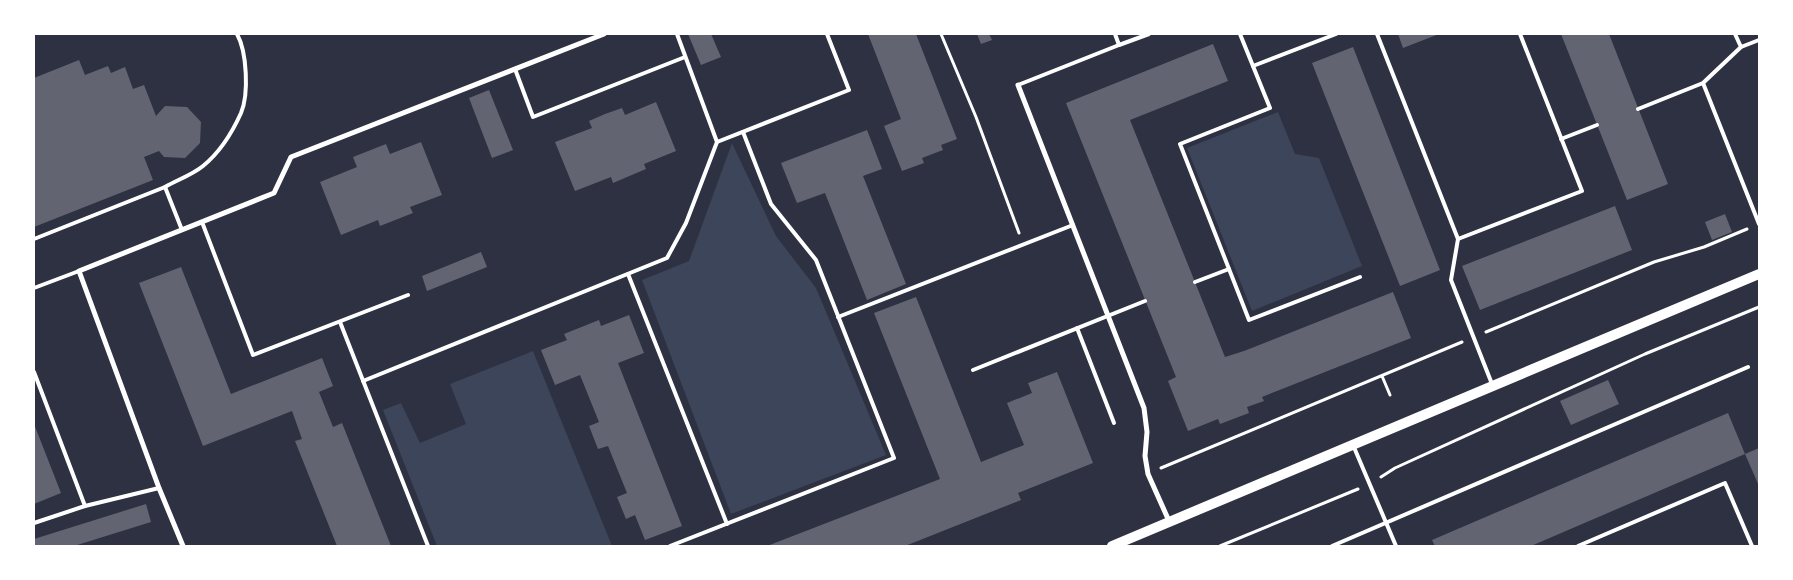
<svg xmlns="http://www.w3.org/2000/svg" width="1793" height="580" viewBox="0 0 1793 580" font-family="'Work Sans',sans-serif">
	<style>
		.green { fill: #3c4559 }
		.building { fill: #626471 }
		.lines { fill: none; stroke-linecap: round; stroke-linejoin: round }
		.path { stroke: #fff; stroke-width: 3 }
		.service { stroke: #fff; stroke-width: 4 }
		.minor { stroke: #fff; stroke-width: 5 }
		.secondary { stroke: #fff; stroke-width: 10 }
	</style>
	<rect width="100%" height="100%" fill="#2d3142"/>
	<g class="green">
		<polygon points="1278,112 1295,154 1319,158 1362,266 1252,311 1187,148"/>
		<polygon points="732,143 776,236 816,288 886,455 731,514 642,280 689,261"/>
		<polygon points="533,351 612,546 437,546 383,410 401,403 420,443 466,424 450,384"/>
	</g>
	<g class="building">
		<polygon points="688,34 711,34 721,57 701,65"/>
		<polygon points="868,34 916,34 957,139 941,145 943,150 922,158 924,163 902,171 884,126 901,119"/>
		<polygon points="977,34 989,34 992,40 981,44"/>
		<polygon points="1398,34 1439,34 1403,48"/>
		<polygon points="1561,34 1609,34 1668,184 1627,200"/>
		<polygon points="1213,44 1228,81 1130,120 1225,357 1244,351 1393,292 1411,338 1262,397 1264,401 1247,407 1249,413 1220,424 1218,419 1188,431 1168,381 1176,377 1066,103"/>
		<polygon points="1353,47 1440,270 1400,286 1312,63"/>
		<polygon points="79,60 85,75 108,66 111,73 125,67 133,89 144,85 156,116 165,106 187,107 201,122 200,143 185,158 164,157 159,151 144,157 153,180 34,227 34,78"/>
		<polygon points="489,90 513,150 492,158 469,98"/>
		<polygon points="656,102 676,151 644,164 646,169 613,183 611,177 575,191 555,142 592,128 589,121 605,114 622,108 625,115"/>
		<polygon points="867,130 882,169 863,176 906,284 867,300 825,193 797,203 781,163"/>
		<polygon points="421,142 442,195 410,207 413,213 380,226 378,220 341,235 320,182 357,167 353,157 386,144 390,154"/>
		<polygon points="1615,206 1632,250 1480,310 1462,266"/>
		<polygon points="1725,214 1732,232 1712,240 1705,222"/>
		<polygon points="481,252 487,267 427,291 422,276"/>
		<polygon points="181,267 231,394 322,358 333,386 319,392 333,427 342,423 391,546 337,546 295,441 302,439 292,411 203,446 139,283"/>
		<polygon points="916,297 981,462 1024,445 1007,403 1032,393 1028,383 1057,372 1093,463 1018,493 1021,500 905,546 767,546 940,479 874,313"/>
		<polygon points="629,315 644,353 618,363 682,526 645,540 635,515 626,519 617,497 627,493 608,446 598,449 589,426 599,422 580,375 555,385 541,350 567,340 564,334 599,320 601,326"/>
		<polygon points="1608,380 1619,404 1571,425 1560,401"/>
		<polygon points="1728,413 1745,454 1531,546 1435,546 1432,540"/>
		<polygon points="34,424 61,493 34,504"/>
		<polygon points="1759,448 1759,486 1745,454"/>
		<polygon points="146,504 151,522 74,546 34,546 34,539"/>
	</g>
	<g class="lines">
		<g class="path">
			<polyline points="941,34 976,117 1019,233"/>
			<polyline points="1486,332 1654,262 1704,247 1747,229"/>
			<polyline points="1382,376 1390,395"/>
			<polyline points="1161,468 1462,342"/>
			<polyline points="1381,477 1395,468 1645,354 1759,307"/>
			<polyline points="1220,546 1358,489"/>
		</g>
		<g class="service">
			<polyline points="1240,34 1270,108 1180,144 1249,320 1360,277"/>
			<polyline points="1377,34 1458,239 1582,191 1520,34"/>
			<polyline points="1735,34 1741,47"/>
			<polyline points="1119,45 1149,34"/>
			<polyline points="1253,66 1336,34"/>
			<polyline points="515,69 533,117 685,57"/>
			<polyline points="1703,83 1759,224"/>
			<polyline points="1018,85 1119,45 1115,34"/>
			<polyline points="1638,109 1703,83 1741,47 1759,40"/>
			<polyline points="1561,139 1597,125"/>
			<polyline points="717,142 849,90 827,34"/>
			<path d="M165 187C177 180 192 175 203 166 219 153 232 133 241 113 249 94 247 52 237 34"/>
			<polyline points="202,222 253,355 408,295"/>
			<polyline points="34,239 165,187 182,230"/>
			<polyline points="1458,239 1451,280 1492,384"/>
			<polyline points="628,274 727,524"/>
			<polyline points="1195,282 1229,269"/>
			<polyline points="34,288 79,271"/>
			<polyline points="838,317 1073,225"/>
			<polyline points="340,322 428,546"/>
			<polyline points="1077,328 1114,423"/>
			<polyline points="973,370 1145,301"/>
			<polyline points="34,372 85,506"/>
			<polyline points="363,381 667,258 686,223 717,142 677,34"/>
			<polyline points="1353,445 1396,546"/>
			<polyline points="34,523 85,506 159,488"/>
			<polyline points="670,546 894,458 816,260 771,204 743,132"/>
			<polyline points="1332,546 1748,367"/>
			<polyline points="1578,546 1725,483 1752,546"/>
		</g>
		<g class="minor">
			<polyline points="1018,85 1144,408 1147,432 1145,456 1148,474 1169,521"/>
			<polyline points="183,546 159,488 79,271 274,193 291,157 604,34"/>
		</g>
		<polyline class="secondary" points="1112,546 1759,274"/>
	</g>
	<rect width="1793" height="580" fill="none" stroke="#ffffff" stroke-width="70"/>
</svg>
